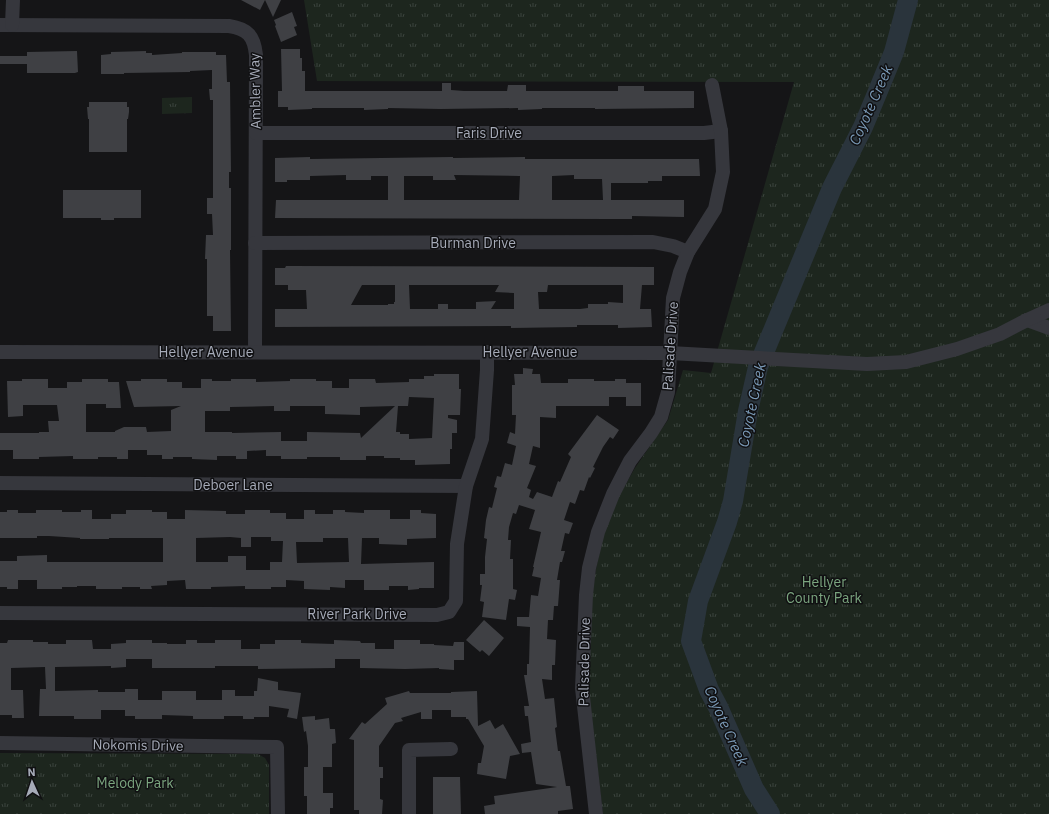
<svg xmlns="http://www.w3.org/2000/svg" width="1049" height="814" viewBox="0 0 1049 814" font-family="'IBM Plex Sans',sans-serif">
	<style>
		.park { fill: url(#park-tufts) }
		.lines { fill: none; stroke-linecap: round; stroke-linejoin: round }
		.river { stroke: #2a343c; stroke-width: 20 }
		.building { fill: #3f4044; fill-rule: evenodd }
		.minor { stroke: #36373d; stroke-width: 14 }
		.labels { text-anchor: middle; stroke-width: 3; stroke-linejoin: round; paint-order: stroke }
		.street-label { font-size: 14px; fill: #a6abb8; stroke: #101012 }
		.park-label { font-size: 14px; fill: #7ba57f; stroke: #101012 }
		.water-label { font-size: 15px; font-style: italic; fill: #7a99b6; stroke: #101012 }
	</style>
	<defs>
		<pattern id="park-tufts" width="24" height="20" patternUnits="userSpaceOnUse"><rect width="24" height="20" fill="#1d261e"/><path d="M3 7l-1-3M5 7V3M7 7l1-3M15 17l-1-3M17 17v-4M19 17l1-3" fill="none" stroke="#3b433d"/></pattern>
	</defs>
	<rect width="100%" height="100%" fill="#151517"/>
	<g class="park">
		<polygon points="304,0 1049,0 1049,814 603,814 588,689 592,596 596,569 604,533 619,496 635,468 668,420 683,370 711,373 794,82 317,81"/>
		<polygon points="192,97 192,113 162,114 162,98"/>
		<polygon points="0,753 258,754 265,758 269,765 269,814 0,814"/>
	</g>
	<g class="lines">
		<polyline class="river" points="770,814 754,789 719,709 709,690 691,641 698,601 727,522 733,501 748,411 758,367 832,188 863,127 878,91 894,52 908,0"/>
	</g>
	<g class="building">
		<polygon points="241,0 265,0 260,10"/>
		<polygon points="265,0 281,0 273,17"/>
		<polygon points="292,12 297,26 294,27 297,35 281,42 275,26 276,25 274,20"/>
		<polygon points="281,49 300,49 300,58 302,58 302,71 305,71 305,91 442,91 442,83 451,83 451,90 464,91 507,91 508,85 526,85 526,91 618,91 618,86 644,86 644,91 694,91 694,108 595,109 595,108 542,108 542,109 518,110 518,108 441,109 388,108 388,109 364,110 364,108 312,108 312,109 288,110 288,107 278,107 278,91 282,91"/>
		<polygon points="77,51 78,72 75,73 27,73 27,64 0,64 0,56 27,56 27,52"/>
		<polygon points="146,51 146,53 152,53 152,55 182,53 182,52 216,52 216,55 226,55 227,82 230,82 231,172 229,172 229,188 231,188 231,250 230,250 231,331 213,331 213,316 207,316 207,259 205,259 206,235 213,235 212,214 207,214 207,198 213,198 213,100 210,100 209,89 212,89 212,70 190,71 190,72 124,73 124,74 101,74 101,55 111,54 111,52"/>
		<polygon points="89,102 127,102 127,107 129,107 129,112 128,119 127,119 127,152 89,152 89,119 88,119 87,107 89,107"/>
		<path d="M310 157V159L453 157V158L525 157V159H699L700 176H662V181H648V183H611V200H684V217L632 216V219H614L275 218 276 200H388V176H371V180H346V175L310 176V180H287V182H275V158ZM454 175 520 176 519 200H404V176H433V180H456ZM574 175V179H602L603 200H552V176Z"/>
		<polygon points="63,190 141,190 141,218 114,218 114,220 101,220 101,218 63,218"/>
		<path d="M286 266 654 267V285H642L640 309H651L652 327 618 328V325H577V327L511 328V326L275 327V309H307L306 290H288V285H275V268H285ZM362 285H395V302H394V304H388V305H351ZM409 285H499L495 292 514 293V309H491L496 301 476 302V309H448V304H438V309H410ZM548 285H623V303L608 302V304H588V308L580 309H539L538 292H547Z"/>
		<polygon points="523,368 533,369 532,374 540,374 541,383 568,383 568,379 594,379 594,381 615,381 615,379 626,379 626,383 641,383 641,406 626,406 626,397 609,397 609,406 556,406 556,418 540,417 540,448 533,446 529,464 536,466 527,488 531,490 529,497 533,499 537,492 552,497 558,481 560,482 571,457 568,454 597,415 619,430 613,439 610,437 603,447 593,467 595,468 590,478 589,477 584,491 580,490 575,504 570,502 564,520 573,523 569,534 565,533 561,551 565,551 562,562 560,562 557,580 560,580 558,606 554,606 553,620 548,620 547,639 556,640 555,665 552,665 552,680 542,679 545,699 554,698 557,727 555,728 558,751 560,751 566,786 570,786 573,809 558,811 558,814 485,814 484,806 495,804 494,796 557,787 536,784 531,752 522,753 521,744 531,742 528,716 525,716 524,706 529,706 524,675 527,675 527,664 529,664 530,627 517,626 517,617 529,617 531,595 538,596 541,578 532,576 534,567 533,567 541,532 529,529 535,510 519,505 516,514 513,513 509,527 508,540 511,540 510,559 513,559 513,589 517,590 515,600 509,599 506,620 482,617 484,602 480,601 482,585 480,585 480,574 485,574 485,557 487,539 484,538 486,520 489,507 492,508 497,488 494,487 497,476 501,477 505,463 512,465 516,446 507,443 510,432 515,434 516,415 512,415 512,385 515,385 514,374 523,374"/>
		<path d="M434 374H459V389H461L460 415H448V418L457 420V433H452V449H450V464L415 465V460H400V458H384V456H366V460H340V457H307V459H281V456H266V450L247 451V459H236V456H217V460L192 459V457H173V459H162V455H147V450H128V459H117V457H98V459H73V456L39 457V459H13V450H0V433H39V432H49L48 421H59L57 405H23V416L8 417 7 381H22V379H48V388H67V382H82V379H108V382H119L121 408H106V404H86V432H115V431L124 427H146L147 432 171 431V410L181 406 134 407 126 381H141V379H167V382H182V388H201V379H212V381H231V379H256V382L290 381V379H316V381H332V388H349V379H375L376 383 409 382V379H424V376H434ZM409 397 434 398 432 438 409 439V434H400V432H396L398 406H408ZM274 406V411H290V406H325V414L360 415V407L395 406 361 438 360 433 307 432V441H281V432L232 433V432H205V411H230V407Z"/>
		<path d="M7 510H18V513H36V510H62V512H81V510H92V519H111V514H126V510H152V512H167V519H185V510L226 511V514H245V510H270V513H286V519H304V510H315V514H333V510H345V512L364 513V510H390V519H410V510H421V513L436 514V538L407 539V545L379 544V538H362L361 564 434 562V588H419V589L408 590V586H389V590H364V580H345V588L330 587V590L304 589V581L286 580V587H271V589H245V586L211 587V589H186L185 580 167 581V585L151 586 152 589H140V587H122V589H96V586H77V587H62V589H37V580H18V589H7V587H0V561H17V556L47 555V562H163V538H109V539H80V538L49 536H37V538H0V512H7ZM230 537 241 538V547H251V537H271V541H283L282 562H270V570H246V556H228V562H196V538ZM323 538H348L349 562 297 563 296 542H323Z"/>
		<polygon points="484,620 504,638 489,656 482,650 480,652 466,640"/>
		<polygon points="8,640 33,640 33,642 48,642 48,644 66,644 66,640 92,640 93,649 111,649 111,644 126,643 126,640 152,640 152,643 167,643 167,644 186,644 186,640 197,640 197,643 215,643 215,640 241,640 241,649 260,649 260,644 275,644 275,640 301,640 301,643 334,644 334,640 360,641 361,643 375,643 375,649 394,649 394,640 420,640 420,644 434,644 434,645 453,646 454,642 464,642 464,660 454,660 454,670 439,669 439,668 405,669 360,668 360,659 335,659 335,668 258,669 258,666 215,666 215,668 152,668 152,659 126,659 126,667 111,668 111,666 55,667 55,691 98,690 98,692 125,692 125,689 138,689 138,700 162,700 162,691 196,691 196,700 222,700 222,690 235,690 235,696 254,696 254,691 257,691 258,678 278,682 278,690 301,693 297,719 287,717 289,709 269,706 269,717 254,717 254,719 243,719 243,716 224,716 224,719 193,719 193,716 162,715 162,719 135,719 135,716 125,716 125,710 101,710 101,719 74,719 74,716 39,716 40,689 46,689 45,667 11,668 11,690 23,690 24,718 12,718 12,715 0,715 0,643 7,643"/>
		<polygon points="409,691 410,693 451,693 451,692 477,691 478,726 490,720 495,729 503,724 520,754 510,756 506,779 477,774 478,763 481,763 484,746 468,719 466,719 466,717 451,717 451,710 432,710 432,719 421,719 421,712 401,718 403,721 395,723 379,746 379,767 383,767 383,778 380,778 380,799 383,800 382,814 359,814 359,810 354,810 354,740 349,739 362,722 365,724 387,704 385,698"/>
		<polygon points="315,716 315,720 329,718 330,729 335,729 336,743 332,744 332,767 323,767 323,793 333,793 333,808 330,808 330,814 307,814 307,796 304,796 304,767 308,767 308,746 306,731 304,732 302,717"/>
		<polygon points="433,777 460,777 461,814 433,814"/>
	</g>
	<g class="lines">
		<g class="minor">
			<path d="M0 25 229 26C248 29 254 36 256 55L255 352"/>
			<polyline points="12,25 13,0"/>
			<polyline points="256,133 704,133 721,131"/>
			<polyline points="255,243 653,242 673,246 688,252"/>
			<polyline points="1027,320 1049,328"/>
			<polyline points="0,352 670,353 867,364 906,362 957,349 1000,334 1027,320 1049,310"/>
			<polyline points="0,483 466,486"/>
			<polyline points="0,613 437,615 449,612 456,601 457,544 466,486 482,439 487,370 487,352"/>
			<polyline points="0,743 277,747 278,814"/>
			<polyline points="409,814 409,750 451,749"/>
			<polyline points="596,814 582,688 586,595 589,568 598,532 613,494 630,461 651,433 661,417 668,392 673,298 680,272 688,252 715,209 723,172 721,131 712,85"/>
		</g>
	</g>
	<g class="labels">
		<g class="street-label">
			<text transform="translate(255 91) rotate(-91)" y="5">Ambler Way</text>
			<text x="489" y="138">Faris Drive</text>
			<text x="473" y="248">Burman Drive</text>
			<text transform="translate(670 346) rotate(-86)" y="5">Palisade Drive</text>
			<text x="206" y="357">Hellyer Avenue</text>
			<text x="530" y="357">Hellyer Avenue</text>
			<text x="233" y="490">Deboer Lane</text>
			<text x="357" y="619">River Park Drive</text>
			<text transform="translate(584 662) rotate(-89)" y="5">Palisade Drive</text>
			<text transform="translate(138 745) rotate(1)" y="5">Nokomis Drive</text>
		</g>
		<g class="park-label">
			<text x="824" y="587">Hellyer<tspan x="824" dy="16">County Park</tspan></text>
			<text x="135" y="788">Melody Park</text>
		</g>
		<g class="water-label">
			<text transform="translate(871 105) rotate(-66)" y="5">Coyote Creek</text>
			<text transform="translate(752 405) rotate(-78)" y="5">Coyote Creek</text>
			<text transform="translate(726 726) rotate(66)" y="5">Coyote Creek</text>
		</g>
	</g>
	<g transform="translate(32 782) rotate(357)" stroke="#101012" stroke-width="3" paint-order="stroke">
	<path d="M0-3L7 15L0 10L-7 15Z" fill="#a6abb8"/>
	<text y="-6" font-size="11" font-weight="bold" text-anchor="middle" fill="#a6abb8">N</text>
	</g>
</svg>
